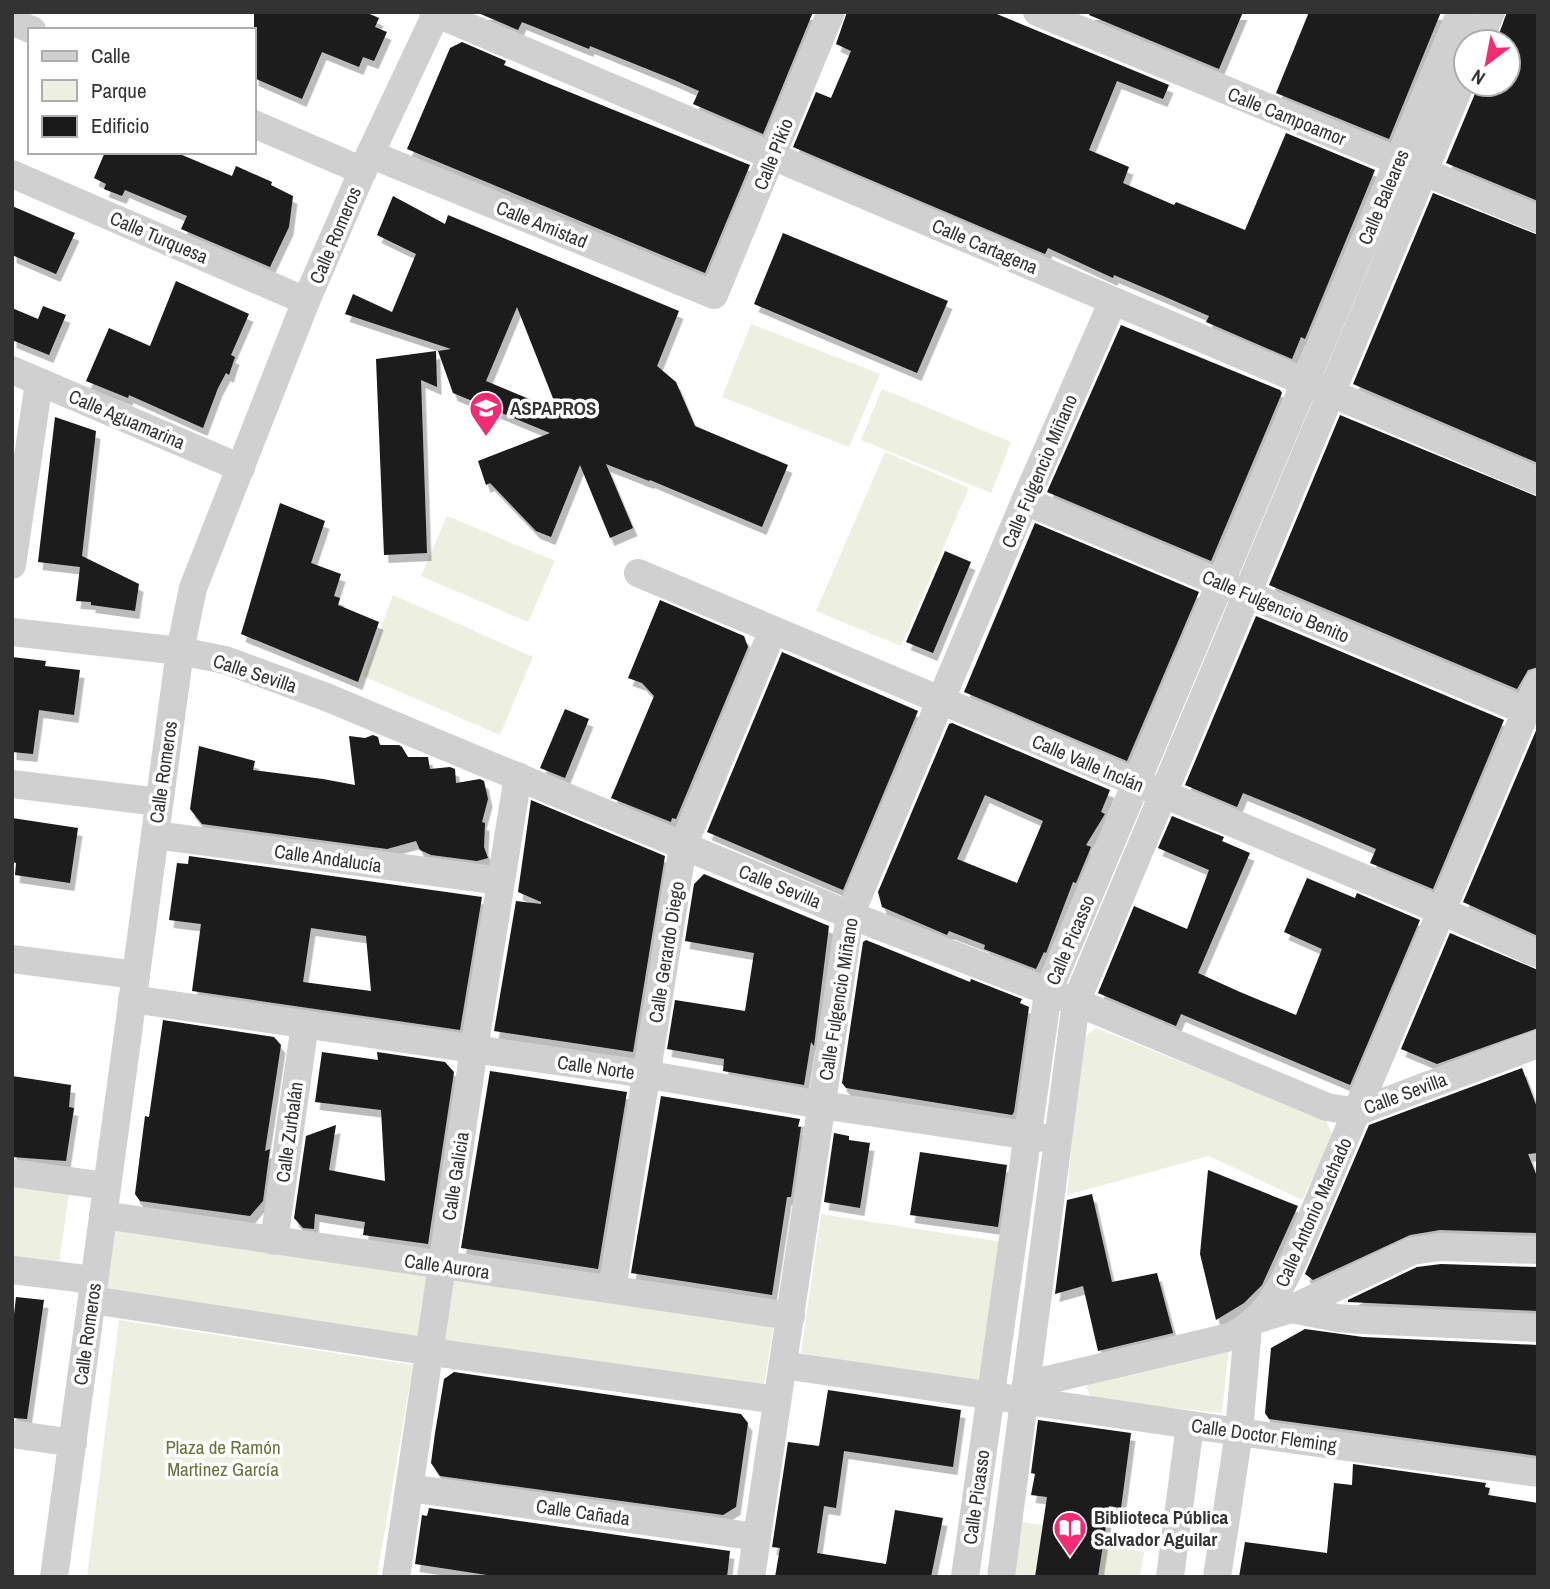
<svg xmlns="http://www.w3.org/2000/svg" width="1550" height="1589" viewBox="0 0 1550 1589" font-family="'Archivo Narrow',sans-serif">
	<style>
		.green { fill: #edf0e0 }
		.building { fill: #1a1a1a; fill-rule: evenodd; filter: url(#shadow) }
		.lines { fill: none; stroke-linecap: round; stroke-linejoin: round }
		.street { stroke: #d0d0d0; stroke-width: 28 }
		.labels { text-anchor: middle; stroke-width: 7; stroke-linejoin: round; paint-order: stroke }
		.street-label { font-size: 19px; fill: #333; stroke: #fff }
		.poi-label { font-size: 19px; font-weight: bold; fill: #333; stroke: #fff; text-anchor: start }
		.park-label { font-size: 19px; fill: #66733b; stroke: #fff }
	</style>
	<defs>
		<filter id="shadow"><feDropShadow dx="4.5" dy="8" stdDeviation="0" flood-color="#0004"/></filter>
	</defs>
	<rect width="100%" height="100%" fill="#fff"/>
	<g class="green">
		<polygon points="751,324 880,374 849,447 722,397"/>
		<polygon points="882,389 1011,442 991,493 861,440"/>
		<polygon points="885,452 969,488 901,646 816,611"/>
		<polygon points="447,516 555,561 528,622 421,576"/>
		<polygon points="393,595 533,657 500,735 363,676"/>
		<polygon points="1096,1028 1326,1120 1333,1137 1302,1200 1209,1156 1067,1195 1081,1040"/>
		<polygon points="12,1178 70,1186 59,1264 12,1258"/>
		<polygon points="821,1214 1002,1242 980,1382 801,1353"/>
		<polygon points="114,1226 427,1275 420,1338 105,1292"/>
		<polygon points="451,1274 774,1323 763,1391 440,1342"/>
		<polygon points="119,1320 413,1365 377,1577 87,1577"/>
		<polygon points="1229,1349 1222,1413 1092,1400 1086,1387 1098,1376"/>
		<polygon points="1017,1521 1112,1536 1111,1546 1144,1552 1140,1577 1010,1577"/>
	</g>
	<g class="building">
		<polygon points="254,12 365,12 379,18 375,27 387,32 374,61 363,57 359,67 322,52 302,99 254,78"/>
		<polygon points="476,12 813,12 763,134 693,104 699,91 672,79 590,46 589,49 522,22 518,30"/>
		<polygon points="847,12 992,12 1169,85 1163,99 1117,81 1089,150 1129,167 1123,183 1174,205 1176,202 1245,230 1286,133 1375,170 1305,339 1301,337 1292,359 1206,322 1209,316 1161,295 1114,275 1113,278 1048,248 1045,254 793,147 816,92 831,98 851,51 836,44"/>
		<polygon points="1090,12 1243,12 1219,69 1089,15"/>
		<polygon points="1309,12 1441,12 1389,139 1276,93"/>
		<polygon points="1507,12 1538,12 1538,201 1446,163 1479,84 1508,84 1508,42 1496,42"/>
		<polygon points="462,42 506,61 504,65 547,83 750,165 705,273 407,149 450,48"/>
		<polygon points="105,152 175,152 232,176 236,166 272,182 271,185 293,196 289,227 270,267 181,229 187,216 125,190 122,196 104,189 106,184 94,178"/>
		<polygon points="1433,193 1538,235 1538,463 1353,384"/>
		<path d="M393 196 445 224 448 215 679 311 657 366 676 382 695 426 788 465 762 527 650 480 649 481 606 464 633 528 610 538 580 465 551 537 536 531 490 483 486 485 478 461 550 433 453 393 438 351 451 349 345 314 353 294 392 312 416 254 377 235ZM517 307 558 411 486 381Z"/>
		<polygon points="12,206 75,233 56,274 12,255"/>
		<polygon points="783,233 948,301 917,373 754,304"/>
		<polygon points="176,281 249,314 231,355 235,357 229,375 226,373 218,388 203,428 129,395 128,398 86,381 109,328 150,346"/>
		<polygon points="43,306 66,315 49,355 12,340 12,308 38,319"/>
		<polygon points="1121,325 1280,390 1282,393 1211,561 1047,492"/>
		<polygon points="436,351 437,387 421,380 427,553 384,555 376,359"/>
		<polygon points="1340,415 1538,497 1538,667 1528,670 1517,689 1269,585"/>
		<polygon points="55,417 96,431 82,556 139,584 135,611 91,605 91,602 76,601 80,567 38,562"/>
		<polygon points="280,503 325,521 311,563 341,574 334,596 340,598 338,605 379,622 358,682 241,634"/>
		<polygon points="1035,523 1199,592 1127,761 964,692"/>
		<polygon points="945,551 971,562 933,653 906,642"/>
		<polygon points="660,600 744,636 748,647 676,819 672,818 671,822 611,798 654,696 642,683 628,678"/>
		<polygon points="1256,616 1504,720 1433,889 1370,863 1376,849 1297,815 1243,793 1237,807 1185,785"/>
		<polygon points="782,652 918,711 843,890 707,832"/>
		<polygon points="12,657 46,661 45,666 80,670 74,715 39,710 33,754 12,752"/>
		<polygon points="565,709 589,719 565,778 540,768"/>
		<path d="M952 723 1110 790 1101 812 1105 814 1086 845 1091 847 1076 883 1073 882 1046 953 1044 952 1036 969 984 949 985 945 949 931 947 935 882 907 878 892 949 724ZM985 795 1043 821 1017 883 957 859Z"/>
		<polygon points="1538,726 1538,936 1463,902"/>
		<polygon points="373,735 378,737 380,745 399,745 402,747 408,757 428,757 430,769 450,767 455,769 456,783 480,779 484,781 488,799 482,822 485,823 484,847 488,858 477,861 431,855 420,850 416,841 387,849 202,824 190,809 199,746 255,761 253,770 323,779 355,785 349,736 365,738"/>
		<polygon points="531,800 665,856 633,1052 494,1031 516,901 541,904 541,902 518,892"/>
		<polygon points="1172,816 1224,837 1222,841 1250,853 1198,973 1240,992 1296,1015 1322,949 1284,932 1307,878 1355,898 1357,893 1420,920 1350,1085 1181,1014 1176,1026 1098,993 1134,906 1187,929 1209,870 1158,848"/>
		<polygon points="12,818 78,828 70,883 15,875 16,863 12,862"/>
		<path d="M189 856 482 897 460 1030 192 991 201 924 169 920 177 863 188 864ZM311 928 366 936 371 991 303 982Z"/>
		<polygon points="704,874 829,926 814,1046 811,1042 804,1085 723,1071 724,1059 667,1049 675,1000 745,1011 754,953 685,941 694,884"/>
		<polygon points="1450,933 1538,970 1538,1028 1437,1064 1401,1049"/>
		<polygon points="866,940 970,982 971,979 1022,999 1020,1003 1029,1007 1014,1112 1012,1115 846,1088 842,1083 863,942"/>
		<polygon points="163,1020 274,1037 281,1045 265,1151 270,1149 263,1201 250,1216 140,1201 135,1194 145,1116 149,1117"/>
		<polygon points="322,1052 378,1060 377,1052 445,1062 454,1072 428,1244 363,1235 365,1222 315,1214 314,1229 303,1228 294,1218 306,1136 336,1125 329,1170 385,1181 381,1110 315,1102"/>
		<polygon points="1522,1068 1538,1110 1538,1153 1528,1154 1538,1179 1538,1233 1440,1230 1410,1235 1313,1280 1305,1274 1369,1125"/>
		<polygon points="490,1071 627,1092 598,1269 461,1248"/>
		<polygon points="12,1076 71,1085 69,1107 74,1108 66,1161 12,1157"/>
		<polygon points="661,1096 800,1119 798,1127 801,1127 791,1197 787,1197 772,1295 631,1273"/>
		<polygon points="834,1133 849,1136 849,1140 870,1143 860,1208 824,1202"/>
		<polygon points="920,1152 1007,1165 998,1227 910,1215"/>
		<polygon points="1208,1170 1298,1206 1262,1285 1244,1303 1216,1320 1200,1254"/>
		<polygon points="1092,1194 1112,1282 1157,1273 1173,1333 1098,1351 1083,1286 1055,1294 1067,1200"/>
		<polygon points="1441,1264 1538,1267 1538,1311 1348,1302 1348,1300 1417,1267"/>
		<polygon points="16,1297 44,1300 27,1419 12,1418 12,1332"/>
		<polygon points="1305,1329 1363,1337 1538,1345 1538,1456 1269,1419 1265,1413 1271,1348"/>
		<polygon points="454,1372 741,1414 748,1423 736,1507 723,1515 440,1476 431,1463 435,1433 444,1379"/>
		<polygon points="828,1390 961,1410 953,1467 844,1451 836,1508 824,1506 817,1553 886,1564 895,1510 943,1518 931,1577 775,1577 780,1548 772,1547 788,1442 819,1446"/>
		<polygon points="1038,1420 1131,1433 1121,1508 1109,1506 1098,1577 1035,1577 1047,1497 1031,1495 1035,1474 1031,1473"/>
		<polygon points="1353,1464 1486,1483 1485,1487 1490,1488 1488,1495 1538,1503 1538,1577 1239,1577 1245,1542 1327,1553 1334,1483 1352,1485"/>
		<polygon points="429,1508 730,1551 727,1577 500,1577 415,1564 422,1515 427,1516"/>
	</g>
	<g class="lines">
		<g class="street">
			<polyline points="433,12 1538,481"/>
			<polyline points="1037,12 1538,219"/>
			<polyline points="12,21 32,30"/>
			<polyline points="1478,42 1491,12"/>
			<polyline points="254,124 363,171"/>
			<polyline points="370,154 714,295 831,12"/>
			<polyline points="12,174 306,301"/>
			<polyline points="12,370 241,468"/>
			<polyline points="1025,501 1526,711"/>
			<polyline points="12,565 39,382"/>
			<polyline points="638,573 1442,911 1538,954"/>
			<polyline points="12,632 180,651 225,660 326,697 850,915 1076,1002 1327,1107 1357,1112 1538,1044"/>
			<polyline points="12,784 159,802"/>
			<polyline points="155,835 501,881"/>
			<polyline points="12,959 136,975"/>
			<polyline points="132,999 645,1074 821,1105 1045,1138"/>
			<polyline points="12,1173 107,1186"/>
			<polyline points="103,1215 791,1316"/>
			<polyline points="274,1241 305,1024"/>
			<polyline points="12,1270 94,1280"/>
			<polyline points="612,1289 683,846 773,630"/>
			<polyline points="92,1300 431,1352 777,1400"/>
			<polyline points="1291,1309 1338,1318 1364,1320 1538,1328"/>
			<polyline points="1258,1319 1291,1309 1412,1251 1440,1247 1538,1250"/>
			<polyline points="783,1365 1239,1432 1538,1473"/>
			<path d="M1026 1385 1230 1337C1266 1318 1278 1294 1294 1259L1538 683"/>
			<polyline points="12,1434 73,1443"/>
			<polyline points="409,1488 757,1537"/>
			<polyline points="54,1577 180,651 193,588 306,301 370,154 437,12"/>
			<polyline points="396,1577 474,1049 518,776"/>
			<polyline points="751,1577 850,915 1025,501 1113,301"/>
			<polyline points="965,1577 1048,992 1461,12"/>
			<polyline points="1001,1577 1076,1002 1466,71"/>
			<polyline points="1170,1577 1190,1425"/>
			<polyline points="1217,1577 1239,1432 1248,1327"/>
		</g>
	</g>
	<defs>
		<symbol id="school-pin" viewBox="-11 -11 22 30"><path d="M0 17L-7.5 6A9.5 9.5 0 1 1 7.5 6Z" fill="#f42a73" stroke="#fff"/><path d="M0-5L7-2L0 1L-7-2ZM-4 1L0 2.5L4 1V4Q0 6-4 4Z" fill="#fff"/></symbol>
		<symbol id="library-pin" viewBox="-11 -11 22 30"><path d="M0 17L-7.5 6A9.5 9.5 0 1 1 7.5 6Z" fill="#f42a73" stroke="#fff"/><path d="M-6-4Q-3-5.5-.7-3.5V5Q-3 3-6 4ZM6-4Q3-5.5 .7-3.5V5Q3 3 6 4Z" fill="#fff"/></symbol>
	</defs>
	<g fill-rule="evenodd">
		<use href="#school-pin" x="467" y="389" width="38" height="52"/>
		<use href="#library-pin" x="1051" y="1509" width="38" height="52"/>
	</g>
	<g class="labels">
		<g class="street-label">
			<text transform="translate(1287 116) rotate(22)" y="7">Calle Campoamor</text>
			<text transform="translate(773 154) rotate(-68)" y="7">Calle Pikio</text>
			<text transform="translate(1383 197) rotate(-67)" y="7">Calle Baleares</text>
			<text transform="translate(542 224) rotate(22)" y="7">Calle Amistad</text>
			<text transform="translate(335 235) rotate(-67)" y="7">Calle Romeros</text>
			<text transform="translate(159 237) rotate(23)" y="7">Calle Turquesa</text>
			<text transform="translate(985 246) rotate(23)" y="7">Calle Cartagena</text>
			<text transform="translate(127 419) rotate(23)" y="7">Calle Aguamarina</text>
			<text transform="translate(1039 471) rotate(-67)" y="7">Calle Fulgencio Miñano</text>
			<text transform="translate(1276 606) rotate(23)" y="7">Calle Fulgencio Benito</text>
			<text transform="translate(255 673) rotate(18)" y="7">Calle Sevilla</text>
			<text transform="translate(1088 763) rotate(23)" y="7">Calle Valle Inclán</text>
			<text transform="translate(163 772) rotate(-82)" y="7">Calle Romeros</text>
			<text transform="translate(328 858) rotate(8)" y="7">Calle Andalucía</text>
			<text transform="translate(780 886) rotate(22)" y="7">Calle Sevilla</text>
			<text transform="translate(1070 940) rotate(-67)" y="7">Calle Picasso</text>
			<text transform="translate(666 952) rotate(-81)" y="7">Calle Gerardo Diego</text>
			<text transform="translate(838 999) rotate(-81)" y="7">Calle Fulgencio Miñano</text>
			<text transform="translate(596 1067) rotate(8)" y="7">Calle Norte</text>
			<text transform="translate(1405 1093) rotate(-20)" y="7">Calle Sevilla</text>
			<text transform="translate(289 1132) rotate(-82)" y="7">Calle Zurbalán</text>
			<text transform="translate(455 1176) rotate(-81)" y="7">Calle Galicia</text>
			<text transform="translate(1313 1212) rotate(-66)" y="7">Calle Antonio Machado</text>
			<text transform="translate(447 1266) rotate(8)" y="7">Calle Aurora</text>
			<text transform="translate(87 1334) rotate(-82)" y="7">Calle Romeros</text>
			<text transform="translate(1264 1435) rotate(8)" y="7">Calle Doctor Fleming</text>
			<text transform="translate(976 1497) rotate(-82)" y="7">Calle Picasso</text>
			<text transform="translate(583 1512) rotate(8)" y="7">Calle Cañada</text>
		</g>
		<g class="poi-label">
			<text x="510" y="415">ASPAPROS</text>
			<text x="1094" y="1524">Biblioteca Pública<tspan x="1094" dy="22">Salvador Aguilar</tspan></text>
		</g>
		<g class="park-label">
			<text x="223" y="1454">Plaza de Ramón<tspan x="223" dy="22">Martinez García</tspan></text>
		</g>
	</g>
	<rect width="1550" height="1589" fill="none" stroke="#333333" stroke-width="28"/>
	<rect x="28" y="28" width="228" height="126" fill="#ffffff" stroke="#adadad" stroke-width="2"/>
	<rect x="42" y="51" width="35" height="10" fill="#d0d0d0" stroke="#adadad" stroke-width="2"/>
	<text x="91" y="63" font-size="21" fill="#333333">Calle</text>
	<rect x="42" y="80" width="35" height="21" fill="#edf0e0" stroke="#adadad" stroke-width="2"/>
	<text x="91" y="98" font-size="21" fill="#333333">Parque</text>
	<rect x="42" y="116" width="35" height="21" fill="#1a1a1a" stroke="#adadad" stroke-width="2"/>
	<text x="91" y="133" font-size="21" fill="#333333">Edificio</text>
	<g transform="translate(1487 63) rotate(212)"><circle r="33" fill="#ffffff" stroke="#adadad" stroke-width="2"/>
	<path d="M0-5L12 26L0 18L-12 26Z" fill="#f42a73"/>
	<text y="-10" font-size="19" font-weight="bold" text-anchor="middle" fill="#333333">N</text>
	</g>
</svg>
